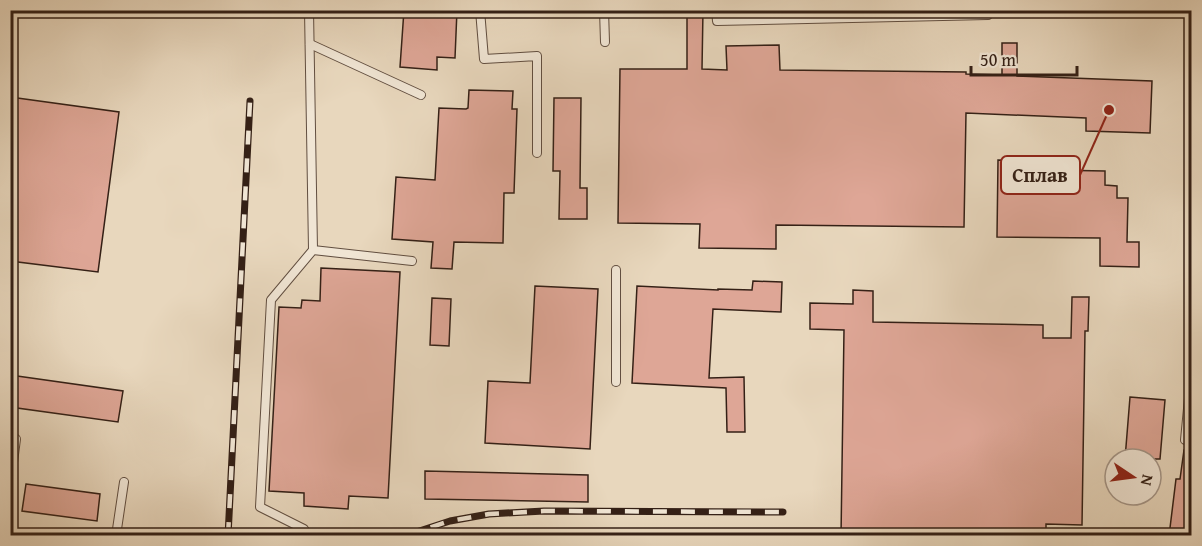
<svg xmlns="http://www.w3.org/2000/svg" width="1202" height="546" viewBox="0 0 1202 546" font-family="'Gentium Book Plus',serif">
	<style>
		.building { fill: #dea696; stroke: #342016; stroke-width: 1.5 }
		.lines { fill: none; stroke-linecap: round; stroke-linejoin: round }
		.service-casing { stroke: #614e40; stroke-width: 10 }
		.service { stroke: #f0e5d4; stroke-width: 8 }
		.rail-casing { stroke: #342016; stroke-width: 7 }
		.rail { stroke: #f0e5d4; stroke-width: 4.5; stroke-dasharray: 14; stroke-linecap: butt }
		.leader { fill: none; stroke: #8f2418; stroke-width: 2 }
		.callout-dot { fill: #8f2418; stroke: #f0e5d4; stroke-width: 2 }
		.callout { fill: #f0e5d4; stroke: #8f2418; stroke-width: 2 }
		.callout-label { font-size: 20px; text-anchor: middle; font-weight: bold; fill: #342016 }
	</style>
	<rect width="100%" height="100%" fill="#e8d7bd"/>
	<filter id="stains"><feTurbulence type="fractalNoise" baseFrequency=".00333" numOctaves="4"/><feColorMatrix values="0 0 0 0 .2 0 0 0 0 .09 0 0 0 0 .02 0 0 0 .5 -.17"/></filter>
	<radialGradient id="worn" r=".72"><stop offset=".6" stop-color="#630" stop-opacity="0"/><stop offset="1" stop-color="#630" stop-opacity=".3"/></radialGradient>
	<g class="building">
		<polygon points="404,10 457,10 455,58 437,57 437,70 400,67"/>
		<polygon points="687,10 703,10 702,69 727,70 726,46 779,45 780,70 966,72 966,74 1002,75 1002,43 1017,43 1017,76 1152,81 1150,133 1086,131 1086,118 966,113 964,227 776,225 776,249 699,248 700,224 618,223 620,69 687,69"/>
		<polygon points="469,90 513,91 512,109 517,109 514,193 504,193 503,243 454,242 452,269 431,268 433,242 392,239 396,177 435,180 439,108 466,109 468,108"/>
		<polygon points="10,97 119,112 98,272 10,261"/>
		<polygon points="554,98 581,98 580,188 587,188 587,219 559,219 560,171 553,171"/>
		<polygon points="998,160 1051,161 1051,170 1105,171 1105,185 1117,186 1117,198 1128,198 1127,242 1139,242 1139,267 1100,266 1100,238 997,237"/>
		<polygon points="321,268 400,272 388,498 349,496 348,509 304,506 304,493 269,491 279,307 301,308 302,300 320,301"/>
		<polygon points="753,281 782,282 781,312 713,309 709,378 744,377 745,432 727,432 726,388 632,383 637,286 718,290 718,289 752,290"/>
		<polygon points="535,286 598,289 590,449 485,443 488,381 530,383"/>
		<polygon points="853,290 873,291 873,322 1043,325 1043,338 1071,338 1072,297 1089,297 1088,331 1085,331 1082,525 1046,524 1046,536 841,536 844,330 810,329 810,303 853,304"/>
		<polygon points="432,298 451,299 449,346 430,345"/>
		<polygon points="10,375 123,391 118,422 10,407"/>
		<polygon points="1130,397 1165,400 1160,459 1125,459"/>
		<polygon points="1184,450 1191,451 1191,536 1169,536 1176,479 1180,479"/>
		<polygon points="425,471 588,475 588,502 425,499"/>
		<polygon points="26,484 100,494 97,521 22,511"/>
	</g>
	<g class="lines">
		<defs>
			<g id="service">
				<polyline points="309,10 313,250 412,261"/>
				<polyline points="480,10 484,59 537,56 537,153"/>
				<polyline points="604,10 605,42"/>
				<polyline points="716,10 717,21 988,15"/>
				<polyline points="310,44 421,95"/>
				<polyline points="1192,250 1190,264 1192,270"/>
				<polyline points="1192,367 1185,440 1192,441"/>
				<polyline points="616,382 616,270"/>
				<polyline points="10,485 16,439"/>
				<polyline points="304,529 260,507 271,300 313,250"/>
				<polyline points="116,536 124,482"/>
			</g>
		</defs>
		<use href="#service" class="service-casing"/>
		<use href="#service" class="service"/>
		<defs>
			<g id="rail">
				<polyline points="228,536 250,101"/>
				<polyline points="404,536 450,521 489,514 544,511 783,512"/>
			</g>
		</defs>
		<use href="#rail" class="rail-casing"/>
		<use href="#rail" class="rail"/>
	</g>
	<path class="leader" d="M1109 110L1080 175"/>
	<circle class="callout-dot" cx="1109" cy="110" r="6"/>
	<rect class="callout" x="1001" y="156" width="79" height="38" rx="6"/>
	<g class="callout-label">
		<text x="1040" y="182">Сплав</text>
	</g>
	<rect width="1202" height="546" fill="none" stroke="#e8d7bd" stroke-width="36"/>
	<rect x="12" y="12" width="1178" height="522" fill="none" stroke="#342016" stroke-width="3"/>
	<rect x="18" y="18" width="1166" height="510" fill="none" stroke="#342016" stroke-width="1.5"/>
	<g transform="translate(1133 477) rotate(103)"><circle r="28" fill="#f0e5d4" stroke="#a59688" stroke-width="1.5"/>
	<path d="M0-4.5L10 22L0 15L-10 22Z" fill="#8f2418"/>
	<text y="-9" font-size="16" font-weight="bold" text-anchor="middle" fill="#342016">N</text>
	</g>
	<path d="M971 66v9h106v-9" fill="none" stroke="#342016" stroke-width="3"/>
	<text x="980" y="66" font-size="18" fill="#342016" stroke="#f0e5d4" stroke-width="4.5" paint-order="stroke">50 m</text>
	<rect width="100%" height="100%" filter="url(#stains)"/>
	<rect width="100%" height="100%" fill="url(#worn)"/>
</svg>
